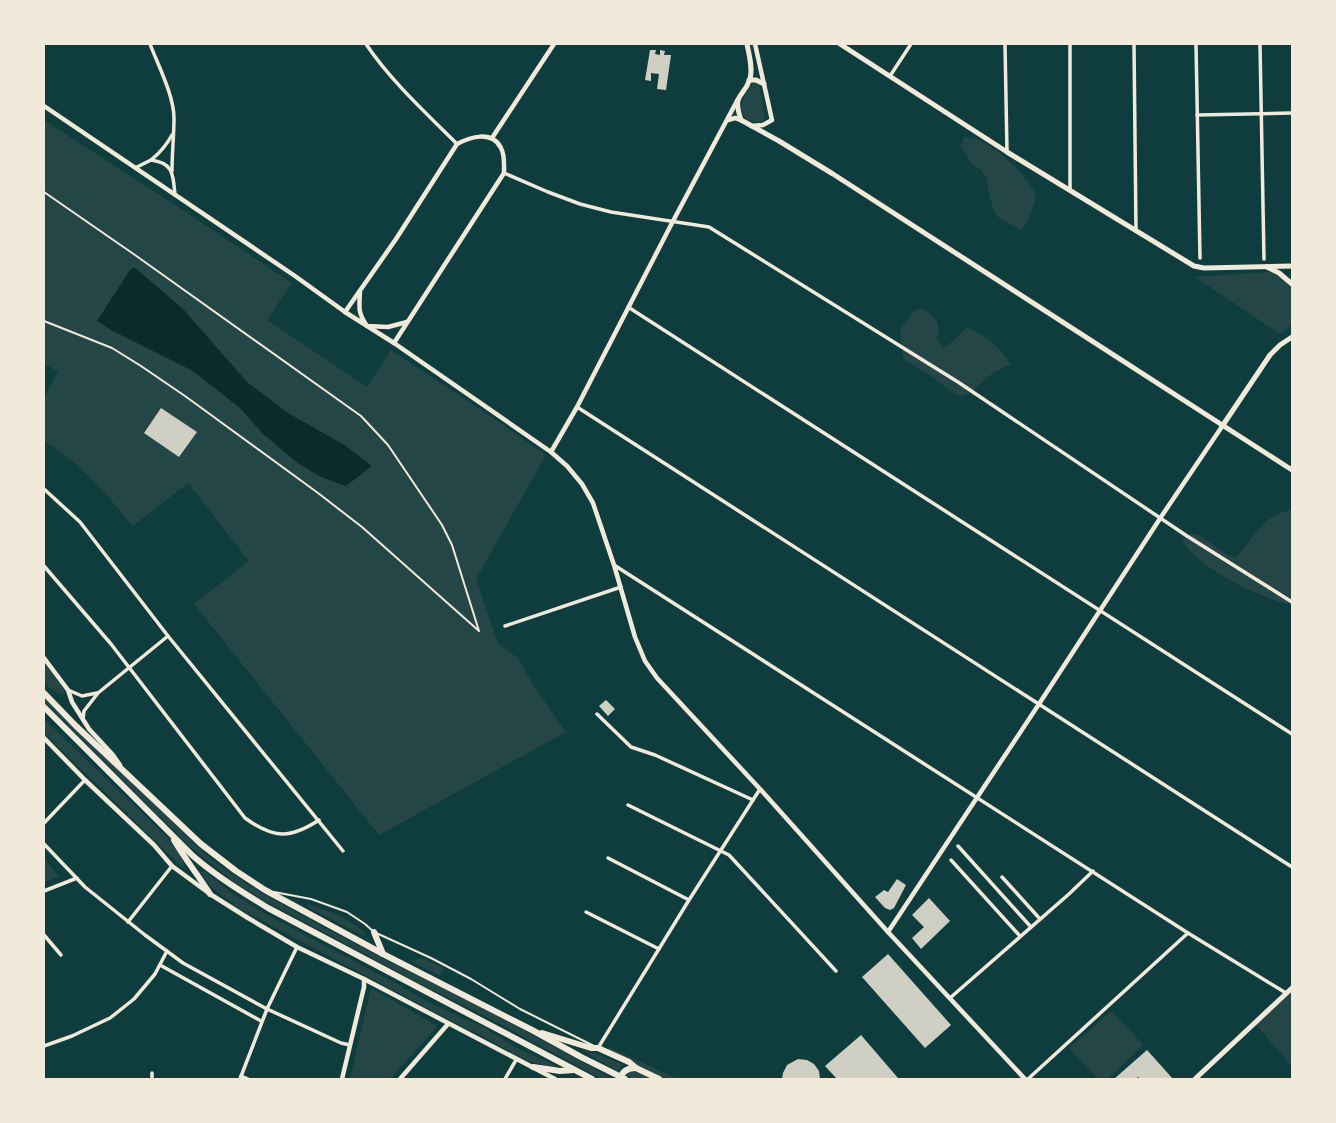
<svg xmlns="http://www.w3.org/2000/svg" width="1336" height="1123" viewBox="0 0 1336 1123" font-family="'DM Sans',sans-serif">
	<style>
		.green { fill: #244646 }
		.water { fill: #0a2a2b }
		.building { fill: #cfcfc3 }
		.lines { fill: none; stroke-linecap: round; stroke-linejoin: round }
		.service { stroke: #f1e9da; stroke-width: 2 }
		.minor { stroke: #f1e9da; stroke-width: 3.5 }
		.tertiary { stroke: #f1e9da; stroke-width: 4.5 }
		.secondary { stroke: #f1e9da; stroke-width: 5 }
		.trunk { stroke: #f1e9da; stroke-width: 6 }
	</style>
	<rect width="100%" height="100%" fill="#0f3d3e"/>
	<g class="green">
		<path d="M754 82 759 84 765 118 762 122C732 124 740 96 754 82Z"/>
		<path d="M44 120 175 205 292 283 267 320 367 387 391 350 483 411 546 455 476 579 498 644 518 658 533 685 566 732 379 835 194 604 249 561 188 483 133 526C106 495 81 462 44 441V398L58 371 44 364Z"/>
		<path d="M964 137C971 138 979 139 985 143 999 150 1030 178 1035 194 1036 199 1033 207 1031 212 1029 218 1026 227 1020 230L998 217 993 209 988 188 987 178 981 170 972 164 961 147Z"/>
		<path d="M1270 272C1277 276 1289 282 1292 290 1294 297 1292 317 1292 325L1280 334 1195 277Z"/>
		<path d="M920 308C937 317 941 321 937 340L944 348C953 342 959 334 967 327 987 337 998 345 1011 364L994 372 970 393 960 396 951 391 925 372 904 360C901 350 902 341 900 330L912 313Z"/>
		<path d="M1290 510H1292V546L1291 553 1292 554V605C1257 597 1202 570 1182 541L1190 533 1199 535 1226 554 1236 558C1256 536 1259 518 1290 510Z"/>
		<polygon points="44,663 65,690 64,695 57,693 44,683"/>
		<polygon points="44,697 168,818 213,861 242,881 310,920 384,959 472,1002 613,1079 601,1079 504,1026 415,981 312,926 261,899 234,882 191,848 44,702"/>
		<polygon points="44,719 170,840 179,853 185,866 184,869 44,733"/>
		<polygon points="44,859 59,876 44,882"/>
		<path d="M205 871 230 892 262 912 403 987C425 1002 450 1012 475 1023 490 1030 503 1040 517 1048 530 1055 544 1059 556 1066L555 1068 527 1061 480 1035 433 1012 408 998 240 909 211 887 200 872Z"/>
		<path d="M309 904C329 912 353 919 367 936L361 935 306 906Z"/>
		<polygon points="423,958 444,968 440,976 411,961"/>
		<polygon points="371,988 438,1026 390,1079 350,1079"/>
		<polygon points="1292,988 1292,1067 1255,1023"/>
		<polygon points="1112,1011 1143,1045 1108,1079 1098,1079 1069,1048"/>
		<polygon points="608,1047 678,1079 665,1079 609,1051"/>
		<polygon points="582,1049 623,1064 618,1071 581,1050"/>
		<polygon points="632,1071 638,1072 652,1079 633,1079 627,1076 628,1073"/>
	</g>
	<polygon class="water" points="134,267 183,309 247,382 288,413 346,446 372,466 346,486 321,477 299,464 263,434 240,408 193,371 111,330 97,321 130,270"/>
	<g class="building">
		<polygon points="650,50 656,50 655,54 660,55 660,50 665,51 664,55 671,55 666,90 657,89 659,74 651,73 651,81 645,80"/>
		<polygon points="161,408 197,432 179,457 144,433"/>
		<polygon points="606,700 615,709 608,716 599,706"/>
		<polygon points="897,879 906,885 894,908 890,910 885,908 875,897 884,890 888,892"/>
		<polygon points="929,898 950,921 921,949 912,938 924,927 912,915"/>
		<polygon points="888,954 951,1025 925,1048 862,977"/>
		<polygon points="861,1035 898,1078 897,1079 837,1079 825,1066"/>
		<polygon points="1147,1050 1173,1079 1140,1079 1138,1077 1135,1079 1114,1079"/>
		<polygon points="798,1059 807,1060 814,1064 819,1071 820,1079 782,1079 783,1073 787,1065"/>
	</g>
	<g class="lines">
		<g class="service">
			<polyline points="44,192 135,255 361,416 388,445 442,525 452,545 479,631 362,527 318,493 185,396 141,366 112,348 44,321"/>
			<polyline points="274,892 311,899 347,912 365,924 374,932 431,958 471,979 520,1009 594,1046"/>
		</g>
		<g class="minor">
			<path d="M150 44C158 65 174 96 174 118 174 135 172 153 172 171"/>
			<path d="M366 44C390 80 426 113 457 144"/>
			<polyline points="1005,44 1007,152"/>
			<polyline points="1070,44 1070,191"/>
			<polyline points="1134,44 1136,231"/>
			<polyline points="1196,44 1200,258"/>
			<polyline points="1260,44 1264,259"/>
			<polyline points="890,76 911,44"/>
			<polyline points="1197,115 1292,113"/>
			<path d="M151 160C161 152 166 146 172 135"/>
			<path d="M135 168 151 160C174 163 173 175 175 195"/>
			<polyline points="504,173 548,192 580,204 611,212 709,227 958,382 1187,536 1292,602"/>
			<polyline points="628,307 1292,734"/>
			<polyline points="577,407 1292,867"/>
			<polyline points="44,489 80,522 168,636 343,851"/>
			<polyline points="614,565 1188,933 1286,993"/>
			<path d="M44 566 111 644 245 818C274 839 290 839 319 820"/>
			<polyline points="505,626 621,587"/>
			<polyline points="68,690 82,696 97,693"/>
			<polyline points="597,714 631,747 655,755 753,800"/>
			<polyline points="83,719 84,711 98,693 168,636"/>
			<polyline points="628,805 729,855 836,971"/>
			<polyline points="44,823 85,780"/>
			<polyline points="44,844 85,887 145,935 183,963 267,1009 341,1043 350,1045"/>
			<polyline points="958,846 1031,927"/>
			<polyline points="608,858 689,900"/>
			<polyline points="951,860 1020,936"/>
			<polyline points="1002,877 1040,919"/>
			<polyline points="44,891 77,878"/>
			<polyline points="586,912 659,949"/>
			<polyline points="128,922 172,866"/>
			<polyline points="44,935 61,955"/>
			<polyline points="160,965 261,1021"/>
			<polyline points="950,998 1069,894 1093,871"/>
			<polyline points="44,1046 72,1036 110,1018 134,999 155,974 167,951"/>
			<polyline points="598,1048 689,900 760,789"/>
			<polyline points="241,1076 248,1079"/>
			<polyline points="152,1079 152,1073"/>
			<polyline points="240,1079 267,1009 297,947"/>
			<polyline points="505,1079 516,1060"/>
			<polyline points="1028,1079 1188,933"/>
		</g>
		<g class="tertiary">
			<polyline points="44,106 295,276 345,312 394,343 551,452 567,466 582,484 593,503 614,565 635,637 645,661 657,678 760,789 888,932 1025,1079"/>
			<polyline points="728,120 735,118 741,120"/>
			<polyline points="751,126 763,125 772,120 755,44"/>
			<polyline points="492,138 554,44"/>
			<path d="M360 292C359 308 358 313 367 326L388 327 407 322"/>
			<path d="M345 312 396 239 457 144C470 137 492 130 501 148 505 155 504 165 504 173L394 343"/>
			<polyline points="551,452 577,407 672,223 738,99"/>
			<polyline points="44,658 68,690 72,702 89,729 113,755 120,765"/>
			<polyline points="44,738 85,780 154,845 172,866 210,894 248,918 297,947 364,979 555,1079"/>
			<polyline points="888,932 1039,704 1161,517 1223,425"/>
			<polyline points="342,1079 364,987 364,979"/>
			<polyline points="400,1079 448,1024"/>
		</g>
		<g class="secondary">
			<path d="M747 44C749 55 753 68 750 79 743 99 732 93 741 120L779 141 833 174 1292 470"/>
			<polyline points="840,44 1007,152 1194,266 1204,268 1292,266"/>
			<polyline points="749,80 756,80 764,84"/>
			<polyline points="1267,267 1279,273 1292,284"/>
			<polyline points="1223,425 1270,355 1280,345 1292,337"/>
			<polyline points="1195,1079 1292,988"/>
		</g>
		<g class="trunk">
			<polyline points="44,693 76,726 201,844 236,871 265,890 383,954 532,1030 581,1057 625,1079"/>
			<path d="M44 707 193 856C216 876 242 892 268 908L592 1079"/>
			<path d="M174 840C185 859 198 875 210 894"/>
			<polyline points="374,932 383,954"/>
			<polyline points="542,1033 591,1048 598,1048 629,1062 636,1068 659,1079"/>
			<polyline points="533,1067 560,1071 574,1070"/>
			<path d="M620 1079C622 1071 628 1068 636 1068"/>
		</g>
	</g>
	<rect width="1336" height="1123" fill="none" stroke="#f1e9da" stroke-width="90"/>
</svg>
